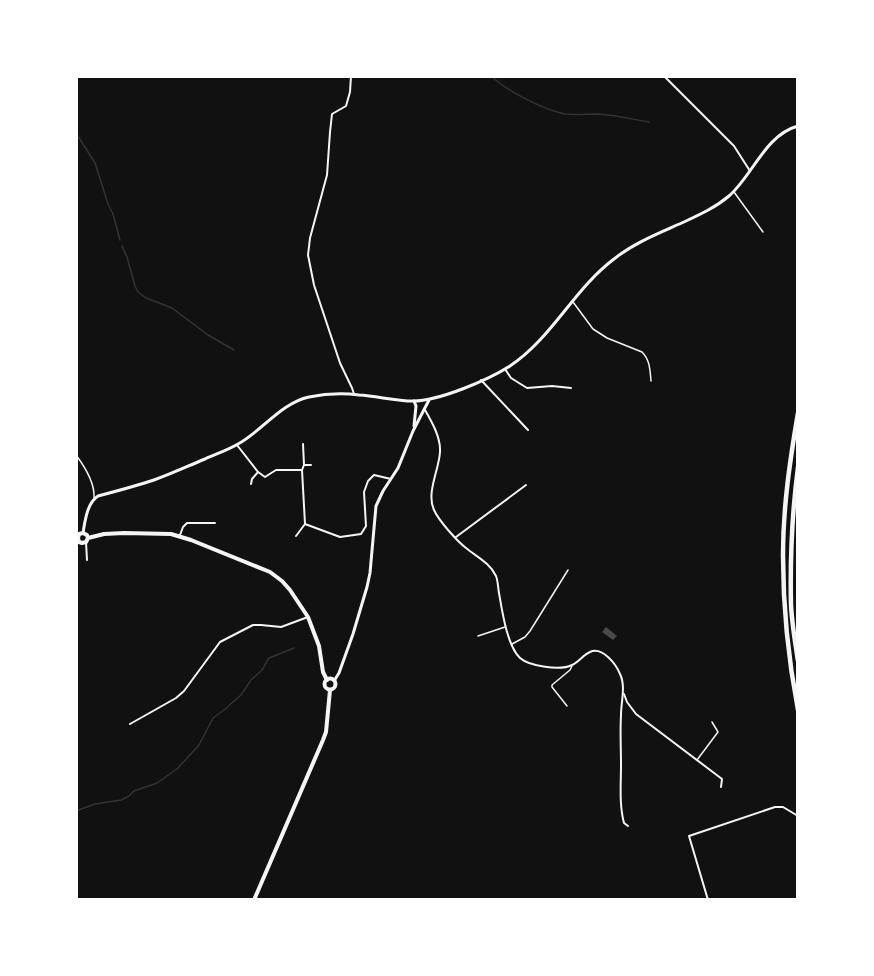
<svg xmlns="http://www.w3.org/2000/svg" width="874" height="976" viewBox="0 0 874 976" font-family="Inter,sans-serif">
	<style>
		.lines { fill: none; stroke-linecap: round; stroke-linejoin: round }
		.stream { stroke: #333; stroke-width: 1.5 }
		.building { fill: #4a4a4a }
		.service { stroke: #f5f5f5; stroke-width: 1.5 }
		.minor { stroke: #f5f5f5; stroke-width: 2 }
		.tertiary { stroke: #f5f5f5; stroke-width: 3 }
		.secondary { stroke: #f5f5f5; stroke-width: 4 }
		.motorway { stroke: #f5f5f5; stroke-width: 4.5 }
	</style>
	<rect width="100%" height="100%" fill="#111"/>
	<g class="lines">
		<g class="stream">
			<path d="M491 76C507 91 544 110 565 114 576 115 587 114 598 114 615 115 632 119 649 122"/>
			<polyline points="76,133 95,163 108,204 113,214 120,240"/>
			<polyline points="122,246 127,257 135,286 138,292 146,298 172,308 208,335 234,350"/>
			<polyline points="76,811 95,804 121,800 129,796 134,791 157,783 178,768 199,745 213,718 224,710 241,695 251,680 262,670 269,658 294,648"/>
		</g>
	</g>
	<polygon class="building" points="606,627 617,636 613,640 602,632"/>
	<g class="lines">
		<g class="service">
			<polyline points="734,192 763,232"/>
			<path d="M573 302 593 329 607 338 642 352C650 360 650 370 651 381"/>
			<path d="M76 455C85 467 95 484 94 498"/>
			<polyline points="478,636 505,627"/>
			<polyline points="512,644 525,637 530,631 568,570"/>
			<polyline points="567,706 552,687 552,685 570,670 572,666"/>
			<polyline points="697,760 718,732 712,722"/>
		</g>
		<g class="minor">
			<polyline points="351,76 350,92 346,106 332,114 330,132 327,175 310,238 308,255 314,285 340,363 352,388 354,394"/>
			<polyline points="664,76 734,146 750,171"/>
			<polyline points="505,369 511,378 527,388 552,386 571,388"/>
			<polyline points="481,380 528,430"/>
			<path d="M425 410C432 422 441 438 440 452 439 470 426 493 434 510 439 521 457 541 466 548 477 557 490 563 496 576 498 581 498 588 499 593 502 610 507 646 520 658 529 666 560 671 572 665 579 662 583 655 590 652 602 646 616 664 620 674 626 686 621 702 621 715 620 731 621 748 621 765 621 784 619 804 624 823L628 826"/>
			<polyline points="237,445 258,472 265,477 276,470 301,470"/>
			<polyline points="304,465 311,465"/>
			<polyline points="251,484 252,479 258,472"/>
			<polyline points="305,524 340,537 361,534 366,526 364,492 368,481 374,475 391,479"/>
			<polyline points="180,535 183,527 187,523 215,523"/>
			<polyline points="296,536 305,524 302,470 304,465 303,444"/>
			<polyline points="456,537 526,485"/>
			<polyline points="86,542 87,560"/>
			<polyline points="624,694 627,702 636,714 722,779 721,787"/>
			<polyline points="130,724 176,698 184,691 220,642 253,625 261,625 281,627 308,617"/>
			<polyline points="708,900 689,836 775,807 783,807 798,816"/>
		</g>
		<g class="tertiary">
			<polyline points="414,426 416,406 414,401"/>
			<path d="M83 533C85 521 87 503 98 496 117 491 136 486 154 480 171 474 188 466 205 459 216 454 228 450 238 444 262 431 281 403 309 397 324 394 343 393 359 395 377 396 395 401 413 401 439 401 488 380 510 366 552 338 574 289 614 259 635 242 662 232 686 221 701 214 716 207 729 196 753 175 765 135 798 126"/>
			<polyline points="334,681 339,673 353,634 367,587 370,573 376,506 383,491 398,468 413,431 429,400"/>
		</g>
		<g class="secondary">
			<polyline points="88,538 87,535 83,533 79,534 78,538 79,542 82,543 86,542 88,538 104,534 124,533 171,534 191,540 270,572 282,581 290,590 308,617 319,646 323,672 327,680"/>
			<circle cx="330" cy="684" r="5.5"/>
			<polyline points="254,900 323,740 326,732 330,690"/>
		</g>
		<g class="motorway">
			<path d="M798 413C790 460 783 507 783 555 783 607 788 658 798 710"/>
			<path d="M798 467C792 513 790 559 791 605 792 624 795 642 798 661"/>
		</g>
	</g>
	<rect width="874" height="976" fill="none" stroke="#ffffff" stroke-width="156"/>
</svg>
